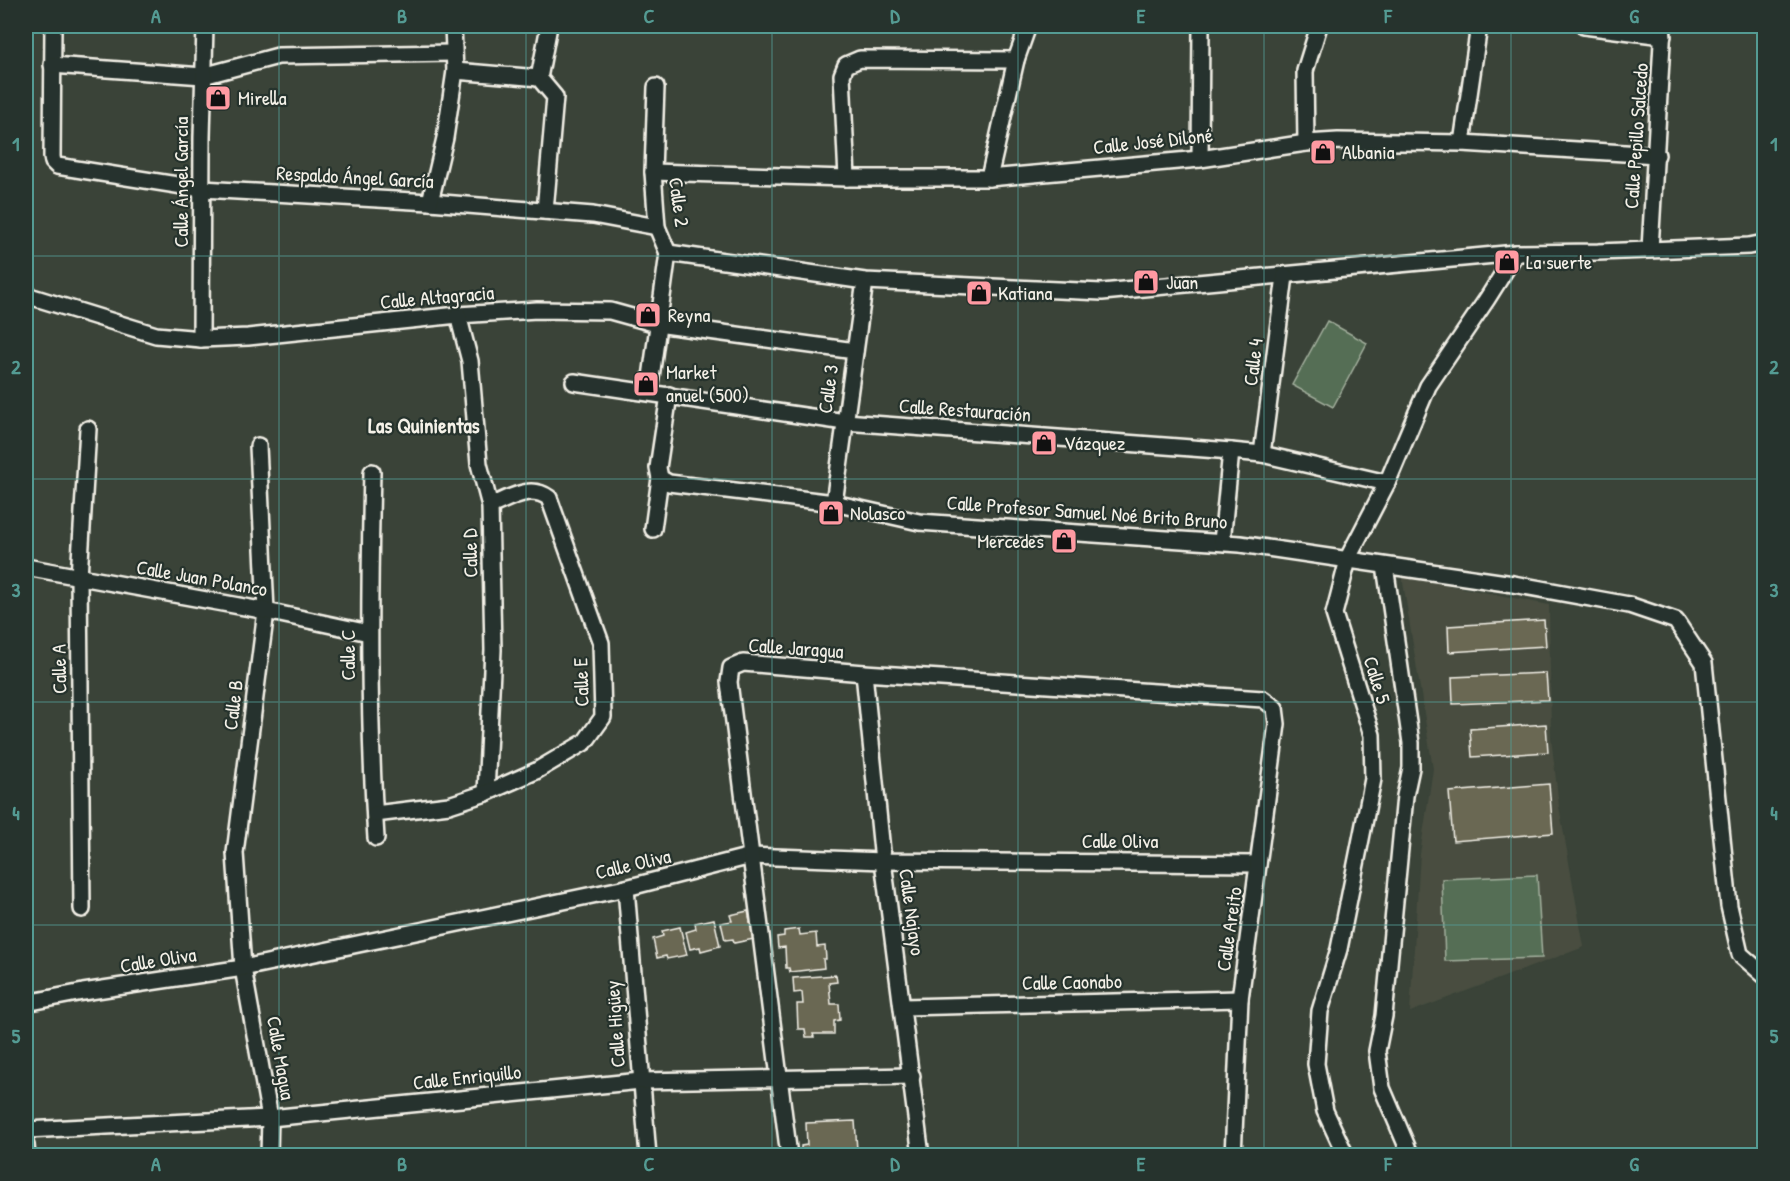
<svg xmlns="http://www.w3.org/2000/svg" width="1790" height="1181" viewBox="0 0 1790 1181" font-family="'Patrick Hand',sans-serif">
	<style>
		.built { fill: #484e40 }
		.green { fill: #546e55; stroke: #a4b09e; stroke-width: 1.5 }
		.building { fill: #6a6753; stroke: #f4f1e8; stroke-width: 1.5 }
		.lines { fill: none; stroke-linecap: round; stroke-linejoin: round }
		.minor-casing { stroke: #f4f1e8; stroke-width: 20 }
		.minor { stroke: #26332d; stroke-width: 15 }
		.grid { fill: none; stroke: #549b93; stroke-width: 1.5; stroke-opacity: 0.55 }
		.labels { text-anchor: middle; stroke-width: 4.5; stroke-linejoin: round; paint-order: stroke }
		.poi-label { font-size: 20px; fill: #f4f1e8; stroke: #26332d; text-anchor: start }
		.street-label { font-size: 20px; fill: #f4f1e8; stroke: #26332d }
		.neighbourhood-label { font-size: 21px; font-weight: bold; fill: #f4f1e8; stroke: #26332d }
		.neatline { fill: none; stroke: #549b93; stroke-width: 2 }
		.grid-label { font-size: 20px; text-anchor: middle; font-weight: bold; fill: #549b93 }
	</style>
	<rect width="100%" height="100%" fill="#3a4338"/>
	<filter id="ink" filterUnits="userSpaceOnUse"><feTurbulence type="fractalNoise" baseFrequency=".0167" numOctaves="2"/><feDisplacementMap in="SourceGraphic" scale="12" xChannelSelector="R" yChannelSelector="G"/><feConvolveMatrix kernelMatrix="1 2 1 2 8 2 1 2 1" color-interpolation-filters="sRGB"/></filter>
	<g filter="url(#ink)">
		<polygon class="built" points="1402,576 1549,605 1551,737 1559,806 1584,947 1410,1012 1420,854 1433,769"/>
		<g class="green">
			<polygon points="1327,321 1367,343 1333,407 1292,385"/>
			<polygon points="1537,875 1542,958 1445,961 1442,879"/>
		</g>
		<g class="building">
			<polygon points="1544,620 1546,646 1449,652 1448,626"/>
			<polygon points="1546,673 1548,700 1453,704 1452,677"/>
			<polygon points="1546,724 1548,752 1472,757 1470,729"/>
			<polygon points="1549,784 1553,833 1453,841 1449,792"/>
			<polygon points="748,911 754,939 734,943 733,939 725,940 721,923 732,921 730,915"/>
			<polygon points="714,919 720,946 701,951 700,947 690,949 686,932 696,929 695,923"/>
			<polygon points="680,927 687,955 667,959 666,956 657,958 653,939 663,936 662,931"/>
			<polygon points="799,929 800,935 816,933 817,947 825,946 826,959 823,959 824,968 790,972 789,968 786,968 785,947 778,948 777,937 784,936 784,931"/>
			<polygon points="836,975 837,982 829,983 831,1004 839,1004 840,1020 834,1021 834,1034 813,1034 814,1037 806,1037 805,1029 798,1029 797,1004 803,1004 802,992 794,993 793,978"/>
			<polygon points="855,1121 857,1150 846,1151 846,1156 801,1156 801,1146 807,1145 806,1123"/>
		</g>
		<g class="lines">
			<defs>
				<g id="minor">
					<polyline points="53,26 52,157 53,162 57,166 202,189 430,202 593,215 657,227"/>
					<polyline points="1584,26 1663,36"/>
					<polyline points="52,65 203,76 278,56 453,53"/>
					<polyline points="455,71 539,78 555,97 545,211"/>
					<polyline points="539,78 549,26"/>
					<polyline points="1306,143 1305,71 1319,26"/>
					<polyline points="1462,143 1479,26"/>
					<polyline points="1200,159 1201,26"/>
					<polyline points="653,172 847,178 989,178 1200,159 1306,143 1338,141 1462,143 1657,155"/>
					<polyline points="847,178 842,75 846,65 860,59 1016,60"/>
					<polyline points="989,178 1016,60 1028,26"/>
					<polyline points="430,202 445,138 455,71 453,26"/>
					<polyline points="1650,249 1663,26"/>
					<polyline points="668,253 865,281 1102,292 1516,253 1598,252 1749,246 1764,243"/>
					<polyline points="26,295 156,335 201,339 248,337 458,315 537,310 610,311 657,324 855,351"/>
					<polyline points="458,315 470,361 479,464 490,506 493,650 486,793"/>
					<polyline points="201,339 202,137 205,26"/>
					<polyline points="574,382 845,422 1231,451 1262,454 1387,483"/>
					<polyline points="649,392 668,253 657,227 653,172 656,87"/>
					<polyline points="258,446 266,611 235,853 243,968 270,1118 269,1156"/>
					<polyline points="1262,454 1285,276"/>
					<path d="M372 472C369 594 368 716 376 838"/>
					<polyline points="660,478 669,483 834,503 919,522 1240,544 1513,584 1629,605 1676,621 1704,663 1729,906 1740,954 1764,975"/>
					<polyline points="834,503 865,281"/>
					<polyline points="653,529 660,478 658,468 669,395"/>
					<polyline points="1222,542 1231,451"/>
					<polyline points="1385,566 1411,743 1411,768 1405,796 1384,1016 1377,1051 1382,1088 1411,1156"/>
					<polyline points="26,567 266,611 369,633"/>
					<polyline points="864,673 883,861 921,1156"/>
					<path d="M375 814 449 805 486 793 536 771 585 742 603 717 601 643 549 498C530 484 510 498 490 506"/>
					<polyline points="626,888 648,1156"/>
					<polyline points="82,909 79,577 88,429"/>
					<polyline points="26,1003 83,992 243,968 626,888 751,856 883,861 1258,864"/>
					<polyline points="904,1007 1240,999"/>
					<polyline points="26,1130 270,1118 641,1081 912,1076"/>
					<polyline points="26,1145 27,1156"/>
					<polyline points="789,1156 729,682 731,668 743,663 864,673 1263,699 1275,708 1277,724 1240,999 1233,1156"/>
					<polyline points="1346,1156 1325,1111 1316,1064 1320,1011 1339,949 1373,779 1372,735 1334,614 1349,556 1387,483 1428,386 1487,299 1516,253"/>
				</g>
			</defs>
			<use href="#minor" class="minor-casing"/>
			<use href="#minor" class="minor"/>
		</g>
	</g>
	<path class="grid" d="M279 26V1156M526 26V1156M772 26V1156M1018 26V1156M1264 26V1156M1511 26V1156M26 256H1764M26 479H1764M26 702H1764M26 925H1764"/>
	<defs>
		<symbol id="shop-square" viewBox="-11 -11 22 22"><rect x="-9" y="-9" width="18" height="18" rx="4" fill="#ff9aa2" stroke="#26332d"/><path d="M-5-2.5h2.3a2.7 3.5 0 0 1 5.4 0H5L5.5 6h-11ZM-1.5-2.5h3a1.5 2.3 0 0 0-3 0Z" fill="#111"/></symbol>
	</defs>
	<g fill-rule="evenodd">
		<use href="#shop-square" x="203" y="83" width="30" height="30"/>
		<use href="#shop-square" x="1308" y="137" width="30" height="30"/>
		<use href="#shop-square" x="1492" y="247" width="30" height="30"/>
		<use href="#shop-square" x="1131" y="267" width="30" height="30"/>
		<use href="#shop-square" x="964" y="278" width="30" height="30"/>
		<use href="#shop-square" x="633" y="300" width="30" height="30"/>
		<use href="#shop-square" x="631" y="369" width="30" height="30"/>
		<use href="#shop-square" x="1029" y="428" width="30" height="30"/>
		<use href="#shop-square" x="816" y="498" width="30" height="30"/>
		<use href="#shop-square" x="1049" y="526" width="30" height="30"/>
	</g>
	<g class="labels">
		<g class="poi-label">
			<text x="238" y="105">Mirella</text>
			<text x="1342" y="159">Albania</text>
			<text x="1526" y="269">La suerte</text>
			<text x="1166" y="289">Juan</text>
			<text x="998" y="300">Katiana</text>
			<text x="668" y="322">Reyna</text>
			<text x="666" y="379">Market<tspan x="666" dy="23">anuel (500)</tspan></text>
			<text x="1064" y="450">Vázquez</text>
			<text x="850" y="520">Nolasco</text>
			<text x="1044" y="548" text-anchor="end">Mercedes</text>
		</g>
		<g class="street-label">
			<text transform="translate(1636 136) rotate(-86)" y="7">Calle Pepillo Salcedo</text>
			<text transform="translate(1153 141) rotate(-6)" y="7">Calle José Diloné</text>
			<text transform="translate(355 177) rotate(3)" y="7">Respaldo Ángel García</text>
			<text transform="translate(181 182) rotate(-90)" y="7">Calle Ángel García</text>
			<text transform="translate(679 202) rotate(82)" y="7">Calle 2</text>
			<text transform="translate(437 297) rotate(-5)" y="7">Calle Altagracia</text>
			<text transform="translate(1253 362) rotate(-83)" y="7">Calle 4</text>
			<text transform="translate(828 389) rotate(-82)" y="7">Calle 3</text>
			<text transform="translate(965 410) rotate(4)" y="7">Calle Restauración</text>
			<text transform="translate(1087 512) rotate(4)" y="7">Calle Profesor Samuel Noé Brito Bruno</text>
			<text transform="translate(470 553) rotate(-91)" y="7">Calle D</text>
			<text transform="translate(202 578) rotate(10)" y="7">Calle Juan Polanco</text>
			<text transform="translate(796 648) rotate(4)" y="7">Calle Jaragua</text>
			<text transform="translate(348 655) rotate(-90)" y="7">Calle C</text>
			<text transform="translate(59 669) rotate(-91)" y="7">Calle A</text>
			<text transform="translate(1377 680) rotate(73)" y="7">Calle 5</text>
			<text transform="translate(581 682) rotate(-92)" y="7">Calle E</text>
			<text transform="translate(233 705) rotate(-83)" y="7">Calle B</text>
			<text x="1120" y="848">Calle Oliva</text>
			<text transform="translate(633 864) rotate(-13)" y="7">Calle Oliva</text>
			<text transform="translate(912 912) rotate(82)" y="7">Calle Najayo</text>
			<text transform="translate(1229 929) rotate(-82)" y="7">Calle Areito</text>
			<text transform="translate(158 960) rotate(-9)" y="7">Calle Oliva</text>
			<text transform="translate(1072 982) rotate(-1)" y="7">Calle Caonabo</text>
			<text transform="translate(615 1024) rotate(-94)" y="7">Calle Higüey</text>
			<text transform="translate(281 1058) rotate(80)" y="7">Calle Magua</text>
			<text transform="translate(467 1077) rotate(-6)" y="7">Calle Enriquillo</text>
		</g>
		<g class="neighbourhood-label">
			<text x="424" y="433">Las Quinientas</text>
		</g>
	</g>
	<rect width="1790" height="1181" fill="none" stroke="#26332d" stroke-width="66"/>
	<rect x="33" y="33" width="1724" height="1115" class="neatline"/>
	<g class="grid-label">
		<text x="156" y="23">A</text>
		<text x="402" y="23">B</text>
		<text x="649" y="23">C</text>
		<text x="895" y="23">D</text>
		<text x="1141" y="23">E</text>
		<text x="1388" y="23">F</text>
		<text x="1634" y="23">G</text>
		<text x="16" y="151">1</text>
		<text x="1774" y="151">1</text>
		<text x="16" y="374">2</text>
		<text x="1774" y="374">2</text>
		<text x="16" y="597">3</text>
		<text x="1774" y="597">3</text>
		<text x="16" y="820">4</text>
		<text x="1774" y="820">4</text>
		<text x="16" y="1043">5</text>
		<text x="1774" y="1043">5</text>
		<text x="156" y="1171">A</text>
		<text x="402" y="1171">B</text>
		<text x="649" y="1171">C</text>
		<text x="895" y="1171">D</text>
		<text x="1141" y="1171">E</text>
		<text x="1388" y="1171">F</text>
		<text x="1634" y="1171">G</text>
	</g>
</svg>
